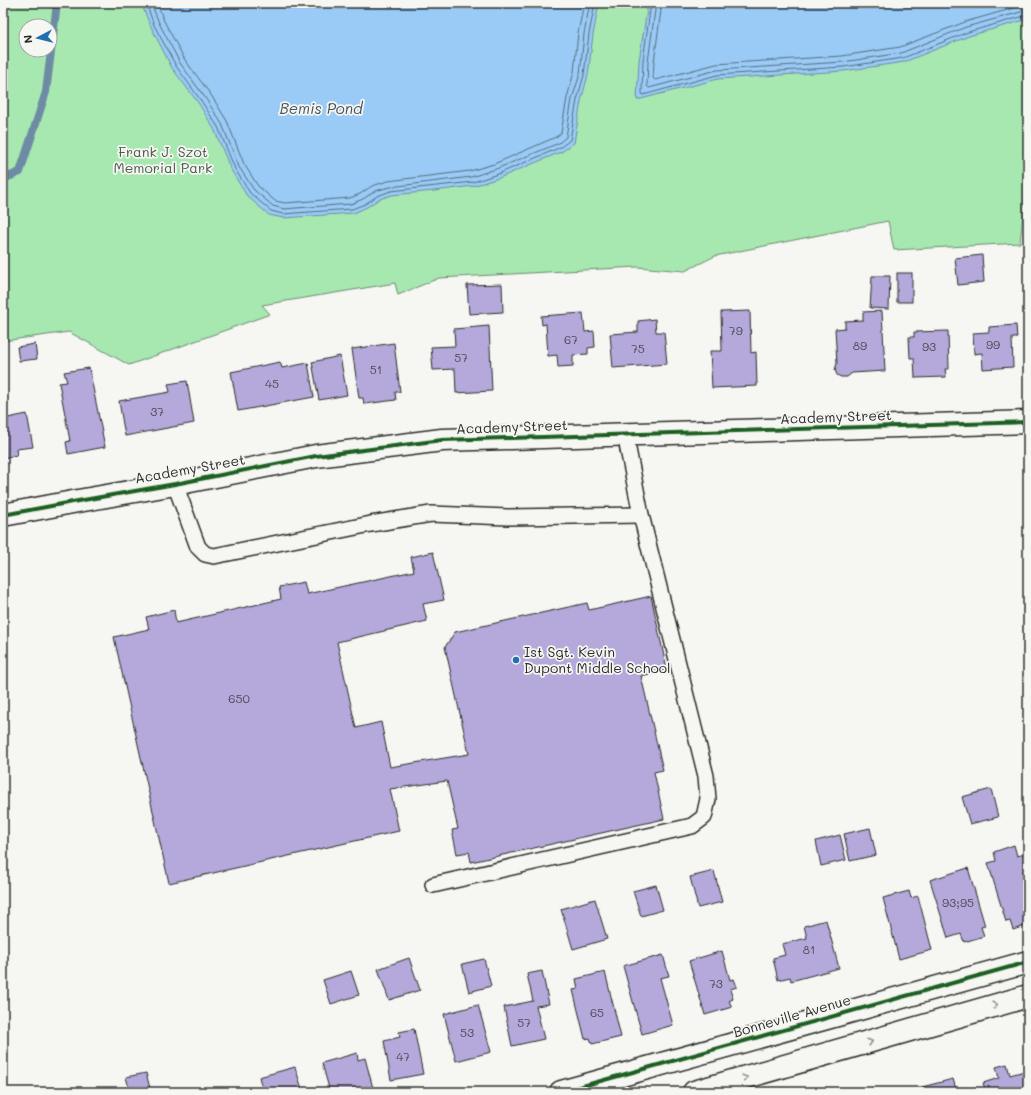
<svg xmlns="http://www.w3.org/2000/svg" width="1031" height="1095" viewBox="0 0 1031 1095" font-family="Mali,sans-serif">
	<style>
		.green { fill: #a7e8b1; stroke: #698a6e; fill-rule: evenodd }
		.water { fill: #99cbf6; stroke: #6d8ba5 }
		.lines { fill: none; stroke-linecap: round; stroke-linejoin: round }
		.shore { stroke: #576b7c; stroke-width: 1 }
		.stream { stroke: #6d8ba5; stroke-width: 8 }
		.building { fill: #b4a9da; stroke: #2b2b2b }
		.service-casing { stroke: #2b2b2b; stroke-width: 18 }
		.minor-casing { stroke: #2b2b2b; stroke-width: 25 }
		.tertiary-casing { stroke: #2b2b2b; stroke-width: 25 }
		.service { stroke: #f6f6f2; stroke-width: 15 }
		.minor { stroke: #f6f6f2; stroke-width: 22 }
		.tertiary { stroke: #f6f6f2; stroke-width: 22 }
		.cycleway-casing { stroke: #f6f6f2; stroke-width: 6 }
		.cycleway { stroke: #1b5e20; stroke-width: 4 }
		.oneway { stroke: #90908e }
		.poi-dot { fill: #1f6fb2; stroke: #f6f6f2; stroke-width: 1.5 }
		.labels { text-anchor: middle; stroke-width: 3.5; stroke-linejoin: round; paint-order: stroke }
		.number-label { font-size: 12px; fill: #4d4a57 }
		.park-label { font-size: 14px; fill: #4a5a4c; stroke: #f6f6f2 }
		.street-label { font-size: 14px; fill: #2b2b2b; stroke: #f6f6f2 }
		.poi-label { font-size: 14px; fill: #2b2b2b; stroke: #f6f6f2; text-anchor: start }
		.water-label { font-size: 15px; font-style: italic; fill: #46535e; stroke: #f6f6f2 }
	</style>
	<rect width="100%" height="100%" fill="#f6f6f2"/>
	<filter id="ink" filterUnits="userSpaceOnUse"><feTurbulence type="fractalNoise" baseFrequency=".025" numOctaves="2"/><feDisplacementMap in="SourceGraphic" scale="8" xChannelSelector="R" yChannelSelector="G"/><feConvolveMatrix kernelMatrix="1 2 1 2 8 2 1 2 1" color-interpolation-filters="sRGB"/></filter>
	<g filter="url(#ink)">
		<path class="green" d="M3 3H1028V196H1025L1020 243 894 250 888 221 715 256 685 271 637 267 439 278 398 295 395 283 262 305 270 314 129 365 69 332 3 341ZM26 26H50V50H26Z"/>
		<g class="water">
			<polygon points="141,3 599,3 593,35 588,75 581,101 574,143 563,151 499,178 473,186 434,191 392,195 379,199 367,207 354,213 297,217 283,218 269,215 247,196 231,170 214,129 199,104 172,68 151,27"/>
			<polygon points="648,3 1028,3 1028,19 969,36 904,62 844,71 718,79 637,100 639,61"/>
		</g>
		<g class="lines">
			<g class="shore">
				<polyline points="146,3 154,25 176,66 202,102 218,127 235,169 250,193 271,211 283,214 296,213 352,209 365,204 377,196 391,191 473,182 498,174 561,147 570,140 577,100 584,75 589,34 595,3"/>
				<polyline points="151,3 159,23 180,63 206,99 222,124 239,167 254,190 273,206 284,209 296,208 351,204 363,199 375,191 390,187 471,177 496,169 559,143 566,137 572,99 580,74 584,34 590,3"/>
				<polyline points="157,3 164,21 185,60 211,95 227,121 244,164 258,186 275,201 285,203 350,198 360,194 372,186 388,181 470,171 494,164 556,137 561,133 567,98 574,72 578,33 584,3"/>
				<polyline points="651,3 643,61 642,93 643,95 717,75 843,67 903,58 968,32 1028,15"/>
				<polyline points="656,3 648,62 647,86 649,88 717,70 843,62 901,53 966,27 1028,10"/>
				<polyline points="662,3 654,62 653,78 655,80 716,64 842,56 900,47 965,22 1028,4"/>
			</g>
			<polyline class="stream" points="3,179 20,172 46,92 57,3"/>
		</g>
		<g class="building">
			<polygon points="982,255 984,282 958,285 955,258"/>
			<rect x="897" y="273" width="15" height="29"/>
			<polygon points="872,276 890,276 889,309 870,308"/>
			<polygon points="502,284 503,312 469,314 467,285"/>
			<polygon points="750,311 751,353 756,352 757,386 712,388 710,351 722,351 721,312"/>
			<polygon points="882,311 885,371 852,373 847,377 841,377 837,375 835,370 837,363 835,329 845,328 845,321 863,320 863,312"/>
			<polygon points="583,313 585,332 594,331 595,347 588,348 588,354 573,355 573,366 558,367 557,355 548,356 546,324 542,325 541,316"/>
			<polygon points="655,319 656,332 664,332 667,364 613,368 610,334 638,332 638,321"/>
			<polygon points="1016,325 1017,338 1012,338 1013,367 983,369 982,353 974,354 973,333 989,332 989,327"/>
			<polygon points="489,326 492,391 456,393 455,369 433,370 431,347 455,346 454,329"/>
			<polygon points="948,331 949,369 945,369 946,377 915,378 914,358 910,358 909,337 914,337 914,332"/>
			<polygon points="394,343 400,392 395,392 396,400 364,404 363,398 359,398 352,349"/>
			<polygon points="35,344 37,359 19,361 17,347"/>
			<polygon points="340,356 347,395 319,400 312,362"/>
			<polygon points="280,362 282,368 308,363 314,397 238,411 231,372"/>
			<polygon points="89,368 105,447 68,454 66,442 70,441 59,383 67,382 64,372"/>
			<polygon points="187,381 194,423 125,436 119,401 170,392 168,384"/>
			<polygon points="27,414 33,447 16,449 17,455 3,458 3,419"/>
			<polygon points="433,552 444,600 423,604 427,621 337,642 356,728 381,722 390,767 469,754 445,647 455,632 587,603 589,610 651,596 667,670 641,676 663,770 654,772 664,819 471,862 469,852 457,854 452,830 458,829 447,781 390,789 399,831 169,883 114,637 149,629 146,617 174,610 176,623 281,599 279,587 304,582 307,594 414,571 411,557"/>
			<polygon points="991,789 998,817 970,824 962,797"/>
			<polygon points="870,828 876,855 850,861 844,834"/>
			<polygon points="840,835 846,860 821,866 816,841"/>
			<polygon points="1014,845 1017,856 1024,854 1028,866 1028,925 1013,930 1010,921 1006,922 988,863 996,861 994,852"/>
			<polygon points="968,868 985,926 981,927 984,936 964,942 961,934 948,938 930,880"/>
			<polygon points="714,871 722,902 698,908 690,877"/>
			<polygon points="656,885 663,910 641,916 633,891"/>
			<polygon points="909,891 911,898 918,896 932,950 899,959 883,898"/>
			<polygon points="595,899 607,939 573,949 561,909"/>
			<polygon points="826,920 839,968 791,981 790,977 778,980 773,958 785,955 782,944 807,938 804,926"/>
			<polygon points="722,951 730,980 734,979 737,987 730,989 733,999 729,1001 732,1007 705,1015 689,961"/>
			<polygon points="663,955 669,976 660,978 673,1025 642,1034 623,966"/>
			<polygon points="409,958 420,990 389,1000 378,969"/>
			<polygon points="484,959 491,986 469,992 462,964"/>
			<polygon points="351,971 359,995 331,1004 323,980"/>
			<polygon points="542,971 549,1004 536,1006 544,1039 512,1046 504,1007 533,1001 527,974"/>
			<polygon points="605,972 621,1037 592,1044 590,1038 585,1039 573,990 578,989 576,979"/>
			<polygon points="478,1005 491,1052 456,1061 444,1014"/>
			<polygon points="414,1029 423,1074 391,1080 384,1041 400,1037 399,1032"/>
			<polygon points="357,1053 358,1060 365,1058 374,1092 330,1092 322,1063"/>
			<polygon points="1007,1064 1010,1075 1028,1070 1028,1092 986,1092 983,1083 999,1078 996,1067"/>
			<polygon points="295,1067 303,1092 263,1092 259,1077"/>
			<polygon points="146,1073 151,1092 130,1092 126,1077"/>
			<polygon points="953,1079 957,1092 962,1090 963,1092 923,1092 922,1087"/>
		</g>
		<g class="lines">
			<defs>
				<g id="service">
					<polyline points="175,484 198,547 205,554 214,556 371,524 431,514 508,517 641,515"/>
					<polyline points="433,885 692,826 704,817 708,799 706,776 641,515 625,434"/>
				</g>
				<g id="minor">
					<polyline points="561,1092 1028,962"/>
					<polyline points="694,1092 1028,996"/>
				</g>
				<polyline id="tertiary" points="3,515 78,501 175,484 316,456 442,440 1028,422"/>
			</defs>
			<use href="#service" class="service-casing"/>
			<use href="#minor" class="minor-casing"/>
			<use href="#tertiary" class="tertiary-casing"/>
			<use href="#service" class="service"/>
			<use href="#minor" class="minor"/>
			<use href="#tertiary" class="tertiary"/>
			<defs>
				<g id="cycleway">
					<polyline points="3,515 78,501 175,484 316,456 442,440 1028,422"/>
					<polyline points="561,1092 1028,962"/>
				</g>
			</defs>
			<use href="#cycleway" class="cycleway-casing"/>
			<use href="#cycleway" class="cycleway"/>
		</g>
		<defs><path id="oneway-chevron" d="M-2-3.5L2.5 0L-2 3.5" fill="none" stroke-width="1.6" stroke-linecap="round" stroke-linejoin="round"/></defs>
		<g class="oneway">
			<use href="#oneway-chevron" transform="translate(995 1005) rotate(-16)"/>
			<use href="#oneway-chevron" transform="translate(870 1042) rotate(-16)"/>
			<use href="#oneway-chevron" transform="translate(745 1078) rotate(-16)"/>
		</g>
	</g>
	<circle class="poi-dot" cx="516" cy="660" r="4"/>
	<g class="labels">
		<g class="number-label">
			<text x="736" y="335">79</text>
			<text x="571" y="344">67</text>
			<text x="993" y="349">99</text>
			<text x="860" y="350">89</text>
			<text x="929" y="351">93</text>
			<text x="638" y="353">75</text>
			<text x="461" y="362">57</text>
			<text x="376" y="374">51</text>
			<text x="272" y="388">45</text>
			<text x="157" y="416">37</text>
			<text x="239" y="703">650</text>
			<text x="958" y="907">93;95</text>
			<text x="809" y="954">81</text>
			<text x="716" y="988">73</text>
			<text x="597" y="1017">65</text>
			<text x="524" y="1027">57</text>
			<text x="467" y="1037">53</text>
			<text x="403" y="1061">47</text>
		</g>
		<g class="park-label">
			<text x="163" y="157">Frank J. Szot<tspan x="163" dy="16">Memorial Park</tspan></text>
		</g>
		<g class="street-label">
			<text transform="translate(836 417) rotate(-2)" y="5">Academy Street</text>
			<text transform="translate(512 427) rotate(-2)" y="5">Academy Street</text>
			<text transform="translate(190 469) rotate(-10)" y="5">Academy Street</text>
			<text transform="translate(792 1016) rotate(-16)" y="5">Bonneville Avenue</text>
		</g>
		<g class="poi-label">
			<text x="524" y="657">Ist Sgt. Kevin<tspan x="524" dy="16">Dupont Middle School</tspan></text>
		</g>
		<g class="water-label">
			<text x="321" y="114">Bemis Pond</text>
		</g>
	</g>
	<rect width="1031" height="1095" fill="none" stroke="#f6f6f2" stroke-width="16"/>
	<rect x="8" y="8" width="1015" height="1079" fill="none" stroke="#2b2b2b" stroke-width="1.5" filter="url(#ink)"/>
	<g transform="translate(38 38) rotate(263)"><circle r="19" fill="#f6f6f2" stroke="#a5a5a2"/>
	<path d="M0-3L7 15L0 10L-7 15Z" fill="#1f6fb2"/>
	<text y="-6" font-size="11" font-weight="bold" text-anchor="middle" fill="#2b2b2b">N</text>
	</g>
</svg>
